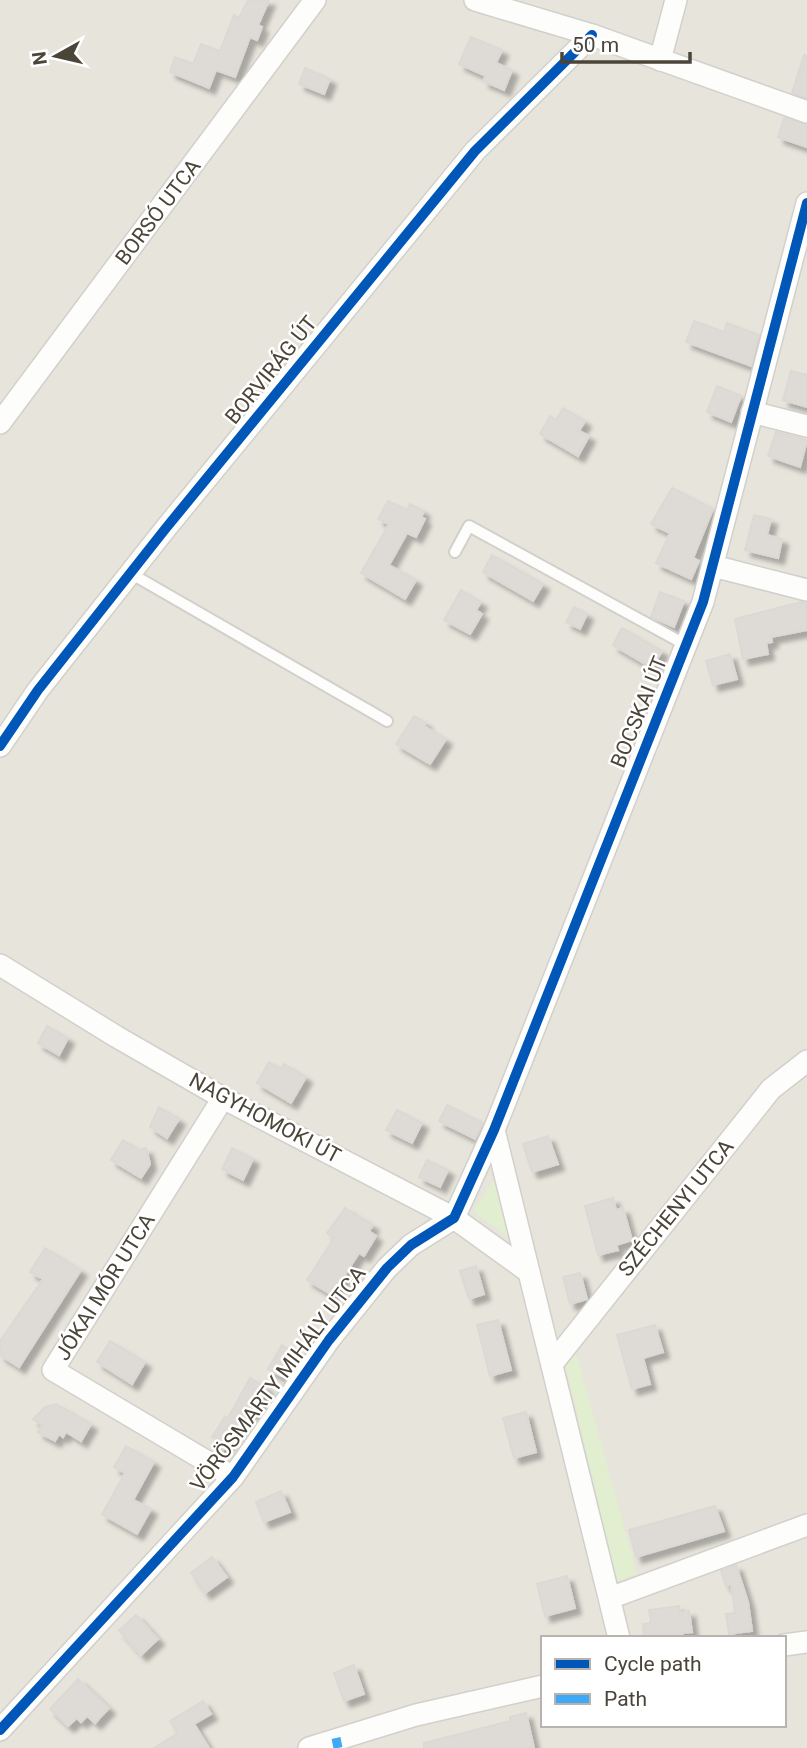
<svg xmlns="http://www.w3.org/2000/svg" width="807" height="1748" viewBox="0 0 807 1748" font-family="Roboto,sans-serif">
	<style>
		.residential { fill: #e7e4dc; fill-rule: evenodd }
		.green { fill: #e1eecf }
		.building { fill: #dedbd6; stroke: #dcd9d4; stroke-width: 2; filter: url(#shadow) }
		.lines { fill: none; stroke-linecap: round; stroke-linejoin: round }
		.lane-casing { stroke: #d2d0cb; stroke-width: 14 }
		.street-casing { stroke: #d2d0cb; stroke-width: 24 }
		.lane { stroke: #fdfdfc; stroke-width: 10 }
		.street { stroke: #fdfdfc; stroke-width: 21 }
		.quiet { stroke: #3fa9f5; stroke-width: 9; stroke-dasharray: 18 9; stroke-linecap: butt }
		.cycleway-casing { stroke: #fff; stroke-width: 15 }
		.cycleway { stroke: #0057b8; stroke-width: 10 }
		.labels { text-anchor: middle; stroke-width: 5; stroke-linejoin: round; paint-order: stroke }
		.street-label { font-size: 21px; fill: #4b4439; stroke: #fff }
	</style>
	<defs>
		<filter id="shadow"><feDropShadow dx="6" dy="6" stdDeviation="2" flood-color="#0004"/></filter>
	</defs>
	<rect width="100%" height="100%" fill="#f4f2ee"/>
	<path class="residential" d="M0 0H807V1748H0ZM543 1638H784V1725H543Z"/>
	<g class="green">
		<polygon points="497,1175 517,1243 473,1211"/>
		<polygon points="575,1349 637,1574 617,1581 564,1358"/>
	</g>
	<g class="building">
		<polygon points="248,0 269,0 258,25 262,27 257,40 250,37 235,77 216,70 209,88 170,72 175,57 193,64 201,44 220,51 234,15 239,18"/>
		<polygon points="471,37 502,50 496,63 512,70 504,90 483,81 486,76 459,64"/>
		<polygon points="804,55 807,56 807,98 792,93"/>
		<polygon points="305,68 330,79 324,94 299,84"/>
		<polygon points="784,118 807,125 807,147 778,137"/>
		<polygon points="694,321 724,332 727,323 759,335 751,366 686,342"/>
		<polygon points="791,371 807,375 807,407 783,400"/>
		<polygon points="717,386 741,396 731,422 707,412"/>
		<polygon points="563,408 585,421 579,431 589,436 578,456 540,434 550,416 556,420"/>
		<polygon points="776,432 807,440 800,467 768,456"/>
		<polygon points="672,488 713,509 693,558 699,561 691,579 656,563 670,533 651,524"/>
		<polygon points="388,501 407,510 410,504 424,511 421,517 425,519 416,537 407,533 389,565 416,580 405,599 361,573 389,524 378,519"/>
		<polygon points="754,515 771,519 767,535 782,539 778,558 745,550"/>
		<polygon points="492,555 543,584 533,601 483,572"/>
		<polygon points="461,590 481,602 476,610 482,614 470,634 444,620"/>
		<polygon points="660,592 684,601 674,627 651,617"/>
		<polygon points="801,602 806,603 807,630 771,637 772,642 766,643 768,654 743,659 735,619"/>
		<polygon points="574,607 587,614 580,629 566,622"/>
		<polygon points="622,628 662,651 652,668 613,645"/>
		<polygon points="730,654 737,679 713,685 706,661"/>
		<polygon points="414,716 426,723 424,726 446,739 430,764 396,744"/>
		<polygon points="47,1026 68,1038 59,1055 38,1043"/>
		<polygon points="269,1062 281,1069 284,1064 306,1077 291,1103 257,1083"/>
		<polygon points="447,1105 483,1123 475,1139 439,1121"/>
		<polygon points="159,1107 179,1119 167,1138 150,1127"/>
		<polygon points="397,1110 422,1123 412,1143 386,1130"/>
		<polygon points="548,1136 558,1164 532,1172 523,1144"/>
		<polygon points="123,1140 139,1150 146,1148 150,1164 141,1178 111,1160"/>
		<polygon points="232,1148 253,1159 243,1180 222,1169"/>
		<polygon points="427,1160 448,1170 440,1187 419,1177"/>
		<polygon points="613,1198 616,1210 623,1208 632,1240 616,1245 618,1250 598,1255 585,1206"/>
		<polygon points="345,1208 373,1225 369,1231 376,1236 364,1256 359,1253 332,1295 307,1280 334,1238 327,1233"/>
		<polygon points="45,1248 81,1270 19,1367 0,1355 0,1341 43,1279 30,1272"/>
		<polygon points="476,1266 484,1294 469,1299 460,1271"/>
		<polygon points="580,1273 587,1299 570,1304 563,1277"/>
		<polygon points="498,1320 511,1370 490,1376 477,1325"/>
		<polygon points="655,1325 663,1352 643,1358 650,1384 632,1389 617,1335"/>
		<polygon points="110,1341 145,1362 132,1384 97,1362"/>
		<polygon points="282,1345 295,1353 281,1376 268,1369"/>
		<polygon points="250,1378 267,1388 254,1414 248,1411 223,1450 214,1445 217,1440 212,1437 225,1417 228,1418"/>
		<polygon points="56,1404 91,1424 81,1441 66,1432 63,1437 59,1434 55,1441 38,1432 42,1425 33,1419 45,1407"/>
		<polygon points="526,1412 536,1452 514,1458 503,1418"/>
		<polygon points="126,1446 154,1462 133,1500 151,1509 137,1534 102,1514 125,1473 114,1467"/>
		<polygon points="281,1491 290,1512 264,1522 256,1502"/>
		<polygon points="715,1506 724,1531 636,1557 629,1530"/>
		<polygon points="212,1557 227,1577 205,1593 191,1573"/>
		<polygon points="736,1565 748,1602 752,1631 729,1634 726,1614 735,1613 731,1584 726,1586 721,1571"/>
		<polygon points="567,1576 575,1608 545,1616 537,1584"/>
		<polygon points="679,1606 680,1613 689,1611 692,1632 682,1633 683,1638 644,1638 643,1624 651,1623 649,1610"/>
		<polygon points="136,1615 158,1639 141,1655 119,1630"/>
		<polygon points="354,1665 364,1694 344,1701 334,1673"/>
		<polygon points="78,1679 109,1708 95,1723 87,1716 81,1722 77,1718 68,1726 50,1709"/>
		<polygon points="203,1701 211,1714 194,1724 209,1748 154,1748 178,1733 170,1721"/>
		<polygon points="526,1713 534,1748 424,1748 424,1743 510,1721 510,1717"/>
	</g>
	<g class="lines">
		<defs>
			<g id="lane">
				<polyline points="455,552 469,526 686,645"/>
				<polyline points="130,573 387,721"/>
			</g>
			<g id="street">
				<polyline points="475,0 592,35 807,112"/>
				<polyline points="660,60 676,0"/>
				<polyline points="752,412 807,426"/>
				<polyline points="0,423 315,0"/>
				<polyline points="713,566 807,590"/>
				<polyline points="0,746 38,690 166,528 475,151 592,35"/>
				<polyline points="0,965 117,1037 223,1098 454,1218 529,1272"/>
				<polyline points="223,1098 53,1370 233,1477"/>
				<polyline points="494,1130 619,1638"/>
				<polyline points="552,1364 771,1089 807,1061"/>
				<polyline points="610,1598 807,1525"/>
				<polyline points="784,1645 807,1642"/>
				<polyline points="0,1730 233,1477 329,1340 387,1268 411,1245 454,1218 494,1130 703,602 807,203"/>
				<polyline points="309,1748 416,1715 543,1686"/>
			</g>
		</defs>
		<use href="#lane" class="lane-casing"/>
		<use href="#street" class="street-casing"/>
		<use href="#lane" class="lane"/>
		<use href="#street" class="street"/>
		<polyline class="quiet" points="336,1738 338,1748"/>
		<defs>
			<g id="cycleway">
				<polyline points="0,746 38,690 166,528 475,151 592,35"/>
				<polyline points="0,1730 233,1477 329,1340 387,1268 411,1245 454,1218 494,1130 703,602 807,203"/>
			</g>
		</defs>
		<use href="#cycleway" class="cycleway-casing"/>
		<use href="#cycleway" class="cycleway"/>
	</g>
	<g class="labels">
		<g class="street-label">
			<text transform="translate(158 212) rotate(-53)" y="7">BORSÓ UTCA</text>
			<text transform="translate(271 370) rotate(-51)" y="7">BORVIRÁG ÚT</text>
			<text transform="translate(639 712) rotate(-68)" y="7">BOCSKAI ÚT</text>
			<text transform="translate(265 1118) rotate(28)" y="7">NAGYHOMOKI ÚT</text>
			<text transform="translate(676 1208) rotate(-51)" y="7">SZÉCHENYI UTCA</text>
			<text transform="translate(105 1287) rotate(-58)" y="7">JÓKAI MÓR UTCA</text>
			<text transform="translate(278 1379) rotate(-53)" y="7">VÖRÖSMARTY MIHÁLY UTCA</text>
		</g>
	</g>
	<rect x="541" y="1636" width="245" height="91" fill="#ffffff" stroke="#b7b4b0" stroke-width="2"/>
	<rect x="555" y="1659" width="35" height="10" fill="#0057b8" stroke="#b7b4b0" stroke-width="2"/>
	<text x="604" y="1671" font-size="21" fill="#4b4439">Cycle path</text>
	<rect x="555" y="1694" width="35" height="10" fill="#3fa9f5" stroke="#b7b4b0" stroke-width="2"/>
	<text x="604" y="1706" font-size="21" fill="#4b4439">Path</text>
	<g transform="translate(56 56) rotate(262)" stroke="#ffffff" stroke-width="5" paint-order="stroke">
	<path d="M0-5L12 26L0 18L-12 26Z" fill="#4b4439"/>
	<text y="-10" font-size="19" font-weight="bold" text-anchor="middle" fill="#4b4439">N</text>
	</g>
	<path d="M562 52v10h128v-10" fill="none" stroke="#4b4439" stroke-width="3.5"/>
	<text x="572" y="52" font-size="21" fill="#4b4439" stroke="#ffffff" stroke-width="5" paint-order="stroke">50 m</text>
</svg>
